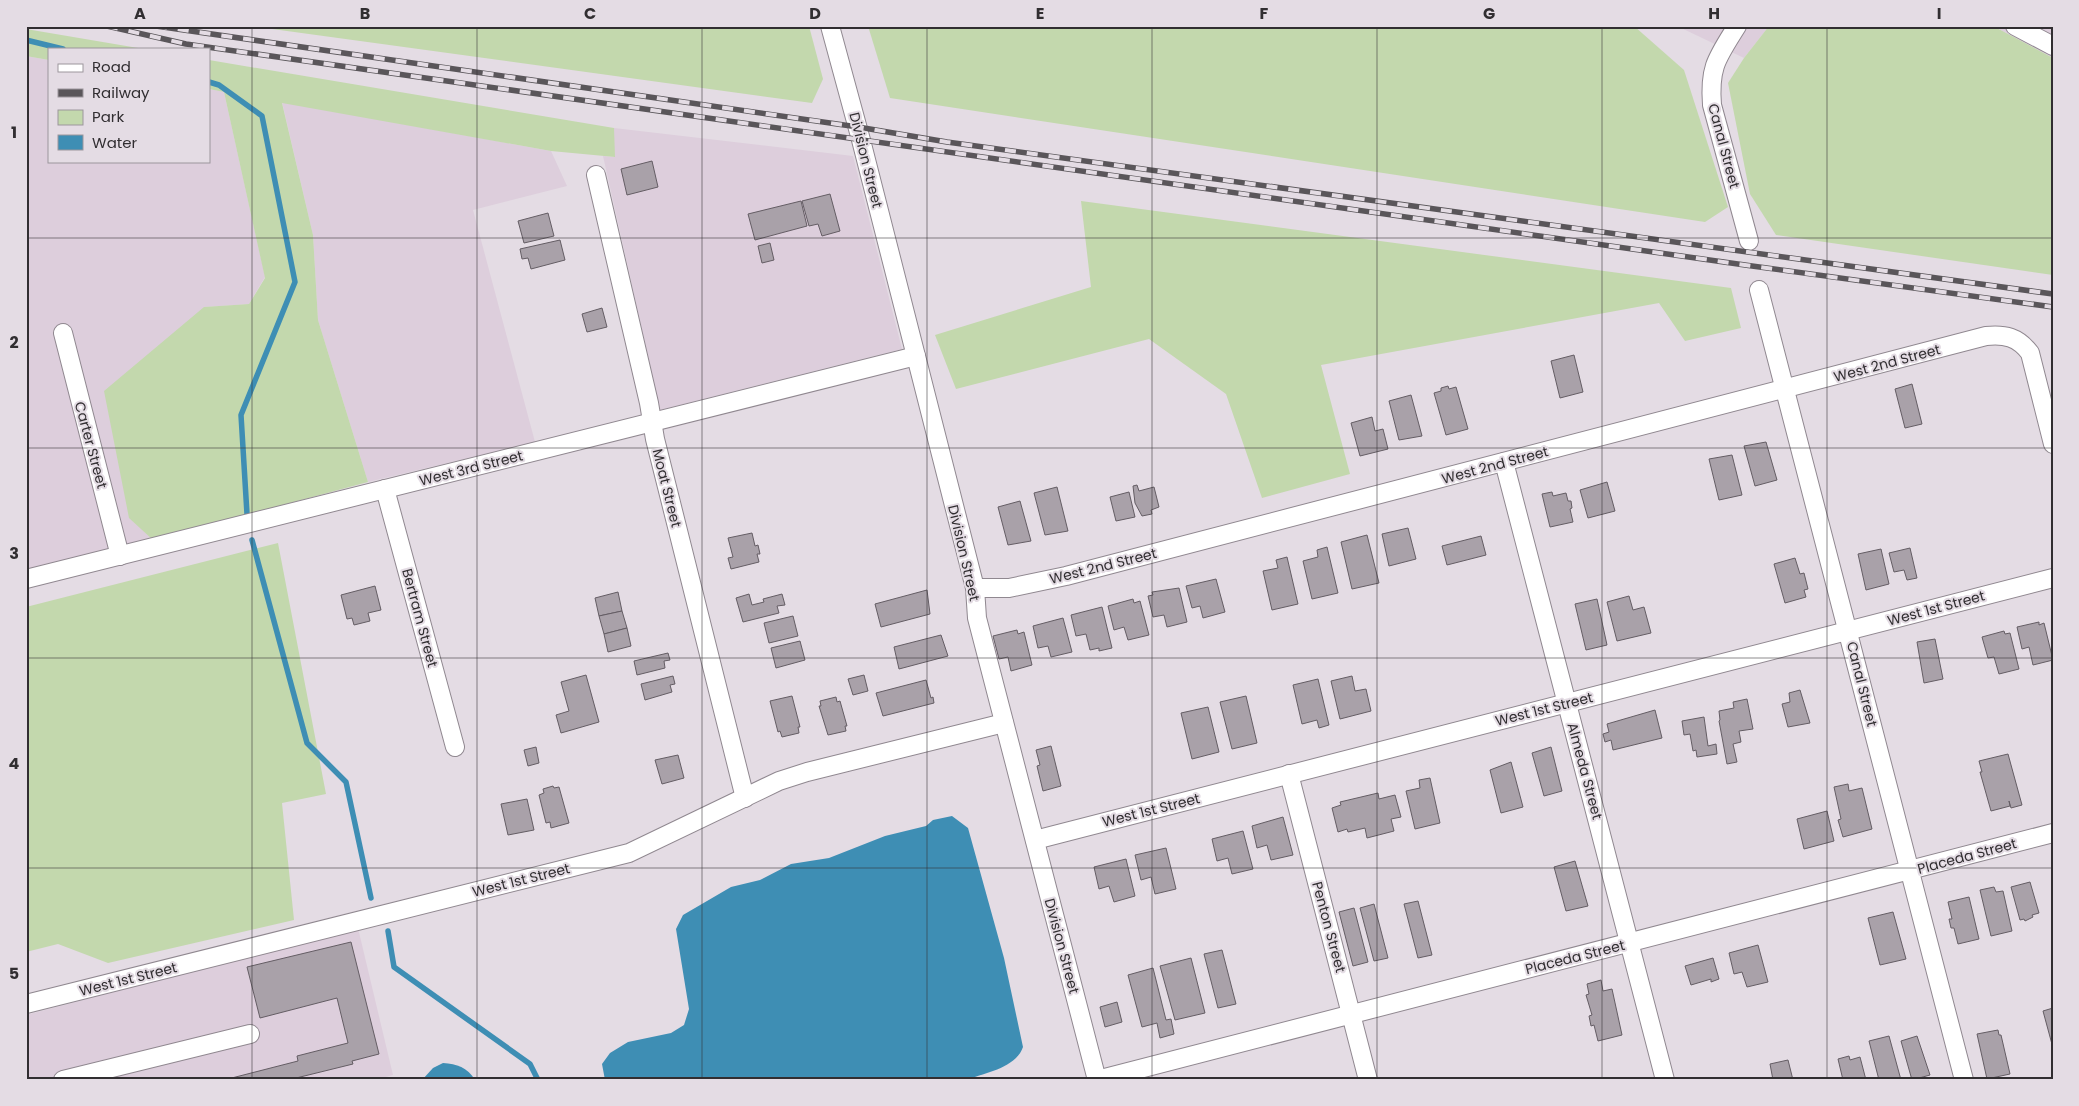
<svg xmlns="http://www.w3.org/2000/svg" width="2079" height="1106" viewBox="0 0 2079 1106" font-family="Poppins,sans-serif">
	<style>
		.built { fill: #ddcedc }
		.green { fill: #c3d8ad }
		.water { fill: #3e8eb4 }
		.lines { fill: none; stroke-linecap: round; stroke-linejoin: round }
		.stream { stroke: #3e8eb4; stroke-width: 5.5 }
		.building { fill: #a9a1a9; stroke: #645d64 }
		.minor-casing { stroke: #908890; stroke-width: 20 }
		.minor { stroke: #fff; stroke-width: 18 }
		.rail-casing { stroke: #5a565a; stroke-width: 5.5 }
		.rail { stroke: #e4dce4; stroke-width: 4; stroke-dasharray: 11; stroke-linecap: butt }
		.grid { fill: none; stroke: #312e31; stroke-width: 1; stroke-opacity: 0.55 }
		.labels { text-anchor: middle; stroke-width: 4; stroke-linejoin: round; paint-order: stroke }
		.street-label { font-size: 14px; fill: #312e31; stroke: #e4dce4 }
		.neatline { fill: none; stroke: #312e31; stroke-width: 2 }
		.grid-label { font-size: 16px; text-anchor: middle; font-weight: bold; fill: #312e31 }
	</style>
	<rect width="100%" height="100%" fill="#e4dce4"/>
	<g class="built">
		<polygon points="1677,26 1769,26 1744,58"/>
		<polygon points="1993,26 2053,26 2053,58"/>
		<polygon points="26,56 49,60 49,161 209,161 209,89 224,92 265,277 249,304 204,307 153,540 26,571"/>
		<polygon points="282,102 551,151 567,186 473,210 535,442 368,482 318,320 313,235"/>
		<polygon points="614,128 853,156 902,349 660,410 603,156 614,157"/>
		<polygon points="358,928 393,1075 375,1080 26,1080 26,1015"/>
	</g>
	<g class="green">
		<polygon points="250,26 809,26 823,79 812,103"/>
		<polygon points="868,26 1634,26 1684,70 1728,207 1705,222 890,98"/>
		<polygon points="1769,26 1993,26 2053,58 2053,275 1776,235 1750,194 1728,83 1744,58"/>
		<polygon points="26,29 144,49 49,49 49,60 26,56"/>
		<polygon points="209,60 614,128 615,157 551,151 282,103 313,235 318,320 368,482 153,540 129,518 104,391 204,307 249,304 265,278 224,92 209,89"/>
		<polygon points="1081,201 1731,288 1741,328 1685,341 1659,303 1321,365 1350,474 1262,498 1226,394 1149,339 956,389 935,335 1091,287"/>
		<polygon points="278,543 326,794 282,803 294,920 108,963 58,944 26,952 26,607"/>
	</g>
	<g class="water">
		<path d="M952 816 968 828 1004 958 1023 1047C1016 1068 985 1073 966 1080H605L602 1064 610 1053 628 1042 671 1033 684 1025 689 1009 676 929 683 915 731 887 760 880 791 864 829 858 885 836 926 826 933 820Z"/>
		<path d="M443 1063C457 1064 467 1067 475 1080H422L433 1068Z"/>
	</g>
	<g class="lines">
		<g class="stream">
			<polyline points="26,40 63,49"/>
			<polyline points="209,82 219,85 262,116 295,282 241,415 247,514"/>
			<polyline points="252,540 307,743 346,782 371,898"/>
			<polyline points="388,931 394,967 530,1064 538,1080"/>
		</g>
	</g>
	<g class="building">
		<polygon points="652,161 658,187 627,195 621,169"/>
		<polygon points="830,194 840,231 822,236 818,224 809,226 802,201"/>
		<polygon points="801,201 807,226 755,240 748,214"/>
		<polygon points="548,213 554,236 524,243 518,221"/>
		<polygon points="560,240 565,260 531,269 528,258 522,259 520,249"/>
		<polygon points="770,243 774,260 762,263 758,246"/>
		<polygon points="602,308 607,327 587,332 582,314"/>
		<polygon points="1574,355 1583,392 1560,398 1551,361"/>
		<polygon points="1912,384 1922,424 1905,428 1895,389"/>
		<polygon points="1448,386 1449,389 1456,387 1468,429 1446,435 1434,393 1441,391 1441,388"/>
		<polygon points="1411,395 1422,436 1399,440 1389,401"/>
		<polygon points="1372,417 1375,431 1383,429 1388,449 1360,456 1351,423"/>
		<polygon points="1766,442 1777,480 1755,486 1744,446"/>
		<polygon points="1732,455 1742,495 1719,500 1709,459"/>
		<polygon points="1607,482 1615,511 1588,518 1580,490"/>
		<polygon points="1137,485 1139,491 1154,487 1159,507 1151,510 1152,514 1142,516 1135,503 1133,486"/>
		<polygon points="1057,487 1068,531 1045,535 1034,493"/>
		<polygon points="1129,492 1135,517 1116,521 1110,497"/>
		<polygon points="1552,492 1553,496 1566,493 1568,501 1571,501 1572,508 1570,509 1573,522 1550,527 1542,494"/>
		<polygon points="1020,501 1031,541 1008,545 998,507"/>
		<polygon points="1408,528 1416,559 1389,566 1382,534"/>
		<polygon points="752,533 755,546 758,545 760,554 757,554 759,562 731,569 728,558 733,557 728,538"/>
		<polygon points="1367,535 1379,583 1352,589 1341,542"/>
		<polygon points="1481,536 1486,555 1447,565 1442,546"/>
		<polygon points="1327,547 1338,593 1312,599 1303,561 1318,557 1317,550"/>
		<polygon points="1910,548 1917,578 1907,580 1904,570 1894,572 1889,553"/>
		<polygon points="1881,549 1889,584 1866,590 1858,554"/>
		<polygon points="1287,557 1298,604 1272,610 1263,571 1278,568 1276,560"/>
		<polygon points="1795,558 1800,574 1804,573 1808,589 1804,590 1806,597 1785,603 1774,564"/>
		<polygon points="1216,579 1225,612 1203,618 1200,606 1192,608 1186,586"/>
		<polygon points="375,586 381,610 368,613 370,621 354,625 352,618 347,619 341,595"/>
		<polygon points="1179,588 1187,622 1167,627 1164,615 1153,617 1148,596 1153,595 1152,592"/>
		<polygon points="927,590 930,614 881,627 875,604"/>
		<polygon points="618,592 622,611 599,616 595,598"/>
		<polygon points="749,594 752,605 764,602 763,599 782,594 785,605 777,606 779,613 743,622 736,598"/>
		<polygon points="1629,596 1633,610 1644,607 1651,633 1617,641 1607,602"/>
		<polygon points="1133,599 1134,603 1140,601 1149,635 1128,640 1124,627 1114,630 1108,606"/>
		<polygon points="1597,599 1607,645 1586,650 1575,604"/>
		<polygon points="1102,607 1112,648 1099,651 1099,648 1090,650 1086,634 1076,636 1071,615"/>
		<polygon points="622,611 627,628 604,634 599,616"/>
		<polygon points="793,616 798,636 769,643 764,623"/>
		<polygon points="1063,618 1072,652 1051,657 1048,646 1038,648 1033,626"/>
		<polygon points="2039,622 2039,625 2044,623 2053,660 2033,665 2029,647 2022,649 2017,627"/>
		<polygon points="627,628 631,646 608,652 604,634"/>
		<polygon points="1017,630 1018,634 1024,632 1032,665 1011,671 1008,657 999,659 993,636"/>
		<polygon points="2004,631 2005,634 2010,633 2019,669 1999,674 1994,657 1988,658 1982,637"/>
		<polygon points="941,635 948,656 899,669 894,647"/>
		<polygon points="1935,639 1943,679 1924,683 1917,642"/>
		<polygon points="800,641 805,660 776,668 771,648"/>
		<polygon points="668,653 670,660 664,661 665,668 637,675 634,661"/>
		<polygon points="586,675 599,722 561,733 556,715 569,711 561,682"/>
		<polygon points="864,675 868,691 853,695 848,679"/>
		<polygon points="673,676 675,684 670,685 672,692 645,700 641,684"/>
		<polygon points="1352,676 1355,691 1366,689 1371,711 1340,719 1331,681"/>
		<polygon points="1318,679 1329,725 1319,728 1317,720 1302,724 1293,685"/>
		<polygon points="926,680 931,698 933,697 934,703 883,716 876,693"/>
		<polygon points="1800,690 1810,723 1788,727 1782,704 1790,702 1789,693"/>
		<polygon points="792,696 800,727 798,727 799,733 782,737 780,731 778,732 770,701"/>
		<polygon points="1246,696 1257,743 1232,749 1220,702"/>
		<polygon points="836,697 837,702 840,701 847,726 845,726 846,731 828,735 819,706 821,706 820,701"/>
		<polygon points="1747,699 1753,729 1739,731 1741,742 1733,744 1737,762 1727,764 1719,721 1720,720 1719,711 1734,708 1733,702"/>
		<polygon points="1208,707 1219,752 1192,759 1181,713"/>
		<polygon points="1655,710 1662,738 1613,750 1611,740 1605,742 1603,734 1609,732 1607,724"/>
		<polygon points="1704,717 1708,746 1716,744 1717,754 1697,757 1696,750 1693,751 1690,734 1684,735 1682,721"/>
		<polygon points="1051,746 1061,786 1043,791 1037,766 1040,765 1036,750"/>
		<polygon points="536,747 539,763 528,766 524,750"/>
		<polygon points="1551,747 1562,791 1544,796 1532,753"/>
		<polygon points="2008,754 2022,805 2011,808 2009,801 2010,806 1991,811 1980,772 1982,772 1979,761"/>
		<polygon points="678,755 684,778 662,784 655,760"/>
		<polygon points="1511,762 1523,807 1501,813 1490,770"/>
		<polygon points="1430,778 1440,823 1415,829 1406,791 1420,788 1419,780"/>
		<polygon points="1848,784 1849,791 1862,788 1872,829 1843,837 1838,820 1841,819 1834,787"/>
		<polygon points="553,786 554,788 559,787 569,823 551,828 550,822 546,823 539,795 544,793 543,789"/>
		<polygon points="1378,793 1379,799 1395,795 1401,817 1391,819 1394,831 1367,838 1365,828 1348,832 1347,829 1338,832 1332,808 1341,805 1340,802"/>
		<polygon points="527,799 534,830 508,835 501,804"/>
		<polygon points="1827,811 1834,841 1804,849 1797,819"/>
		<polygon points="1283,817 1293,855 1271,860 1267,845 1257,848 1252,826"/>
		<polygon points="1243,831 1253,869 1232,874 1228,858 1217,861 1212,839"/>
		<polygon points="1166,848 1176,889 1155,894 1151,877 1141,880 1135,855"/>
		<polygon points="1126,859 1135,896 1114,902 1109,886 1099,889 1094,867"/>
		<polygon points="1575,861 1588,906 1566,911 1554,867"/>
		<polygon points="2030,882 2039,913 2032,915 2033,917 2025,921 2024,919 2020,920 2011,887"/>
		<polygon points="1994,887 1996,892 2003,891 2012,931 1991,936 1980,890"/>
		<polygon points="1969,897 1979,939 1958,944 1954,928 1951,928 1949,919 1952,919 1948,902"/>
		<polygon points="1418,901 1432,955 1418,958 1404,904"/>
		<polygon points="1374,904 1388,958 1374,961 1360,908"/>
		<polygon points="1354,908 1368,962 1353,966 1339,912"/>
		<polygon points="1893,912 1906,959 1880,965 1868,918"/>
		<polygon points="351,942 379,1054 352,1061 353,1064 288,1080 224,1080 298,1061 297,1056 348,1043 337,998 260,1018 247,967"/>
		<polygon points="1758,945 1768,982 1747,987 1742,972 1734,974 1729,953"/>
		<polygon points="1222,950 1236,1004 1218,1008 1204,954"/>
		<polygon points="1191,958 1205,1013 1175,1020 1160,966"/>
		<polygon points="1713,958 1719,979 1711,982 1711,979 1691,985 1685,966"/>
		<polygon points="1153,968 1166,1020 1171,1019 1174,1034 1160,1038 1157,1023 1142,1027 1128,975"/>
		<polygon points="1601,980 1603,991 1612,989 1622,1035 1598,1041 1594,1025 1591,1026 1589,1016 1592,1015 1586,995 1589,994 1587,984"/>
		<polygon points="1117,1002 1122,1022 1105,1027 1100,1007"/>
		<polygon points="2053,1008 2053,1048 2043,1011"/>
		<polygon points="1998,1030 1999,1035 2001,1035 2010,1074 1987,1079 1977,1034"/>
		<polygon points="1889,1036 1901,1080 1879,1080 1869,1041"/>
		<polygon points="1917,1036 1930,1075 1912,1080 1901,1041"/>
		<polygon points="1849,1056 1850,1060 1860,1057 1866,1080 1843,1080 1838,1059"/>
		<polygon points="1788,1060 1793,1080 1773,1080 1770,1064"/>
	</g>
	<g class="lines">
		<defs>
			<g id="minor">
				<polyline points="830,26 861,140 975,588 977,618 1097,1080"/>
				<path d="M1737 26C1717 58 1709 67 1712 105L1749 241"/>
				<polyline points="2015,26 2053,46"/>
				<polyline points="596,175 649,403 655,439 745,798"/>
				<polyline points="1759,290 1964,1080"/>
				<polyline points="63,333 120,556"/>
				<polyline points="1504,462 1665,1080"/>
				<polyline points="385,489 455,747"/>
				<polyline points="26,579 916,356"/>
				<path d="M975 588H1009L1066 576 1986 336C2005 334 2018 337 2030 353L2053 444"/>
				<polyline points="1289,774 1368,1080"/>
				<polyline points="1035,840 2053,578"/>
				<polyline points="26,1004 629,853 779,781 807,772 1004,723"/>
				<polyline points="63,1080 250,1034"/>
				<polyline points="1097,1080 2053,833"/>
			</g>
		</defs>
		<use href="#minor" class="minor-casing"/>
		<use href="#minor" class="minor"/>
		<defs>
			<g id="rail">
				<polyline points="107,26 186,44 1752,266 2053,307"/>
				<polyline points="156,26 858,127 947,142 2053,294"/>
			</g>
		</defs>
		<use href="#rail" class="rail-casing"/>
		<use href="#rail" class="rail"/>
	</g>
	<path class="grid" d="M252 26V1080M477 26V1080M702 26V1080M927 26V1080M1152 26V1080M1377 26V1080M1602 26V1080M1827 26V1080M26 238H2053M26 448H2053M26 658H2053M26 868H2053"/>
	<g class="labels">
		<g class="street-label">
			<text transform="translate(1724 146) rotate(75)" y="5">Canal Street</text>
			<text transform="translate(866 160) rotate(76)" y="5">Division Street</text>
			<text transform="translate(1887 363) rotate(-15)" y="5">West 2nd Street</text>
			<text transform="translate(91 445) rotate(75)" y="5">Carter Street</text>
			<text transform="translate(1495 465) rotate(-15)" y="5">West 2nd Street</text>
			<text transform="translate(471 468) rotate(-14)" y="5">West 3rd Street</text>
			<text transform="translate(667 488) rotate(76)" y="5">Moat Street</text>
			<text transform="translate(964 553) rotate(77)" y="5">Division Street</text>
			<text transform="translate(1103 566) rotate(-14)" y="5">West 2nd Street</text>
			<text transform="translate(1936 608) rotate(-15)" y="5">West 1st Street</text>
			<text transform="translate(420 618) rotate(75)" y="5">Bertram Street</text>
			<text transform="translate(1862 684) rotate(76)" y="5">Canal Street</text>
			<text transform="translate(1544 709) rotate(-14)" y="5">West 1st Street</text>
			<text transform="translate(1585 771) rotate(75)" y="5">Almeda Street</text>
			<text transform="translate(1151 810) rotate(-14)" y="5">West 1st Street</text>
			<text transform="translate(1967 856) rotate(-15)" y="5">Placeda Street</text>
			<text transform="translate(521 880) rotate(-14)" y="5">West 1st Street</text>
			<text transform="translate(1329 927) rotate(75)" y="5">Penton Street</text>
			<text transform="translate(1062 946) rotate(75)" y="5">Division Street</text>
			<text transform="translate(1575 957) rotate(-14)" y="5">Placeda Street</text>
			<text transform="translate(128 979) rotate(-14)" y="5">West 1st Street</text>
		</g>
	</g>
	<rect width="2079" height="1106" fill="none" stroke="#e4dce4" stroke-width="55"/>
	<rect x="48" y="48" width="162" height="115" fill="#e4dce4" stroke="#9c969c"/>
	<rect x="58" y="64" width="25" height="8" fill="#ffffff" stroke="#9c969c"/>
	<text x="92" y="72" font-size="15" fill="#312e31">Road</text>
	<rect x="58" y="89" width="25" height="8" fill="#5a565a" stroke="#9c969c"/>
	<text x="92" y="98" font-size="15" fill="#312e31">Railway</text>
	<rect x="58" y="110" width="25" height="15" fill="#c3d8ad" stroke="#9c969c"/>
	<text x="92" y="122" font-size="15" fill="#312e31">Park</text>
	<rect x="58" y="135" width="25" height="15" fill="#3e8eb4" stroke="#9c969c"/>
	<text x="92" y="148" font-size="15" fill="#312e31">Water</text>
	<rect x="28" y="28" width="2024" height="1050" class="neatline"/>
	<g class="grid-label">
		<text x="140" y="19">A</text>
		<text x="365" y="19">B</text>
		<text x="590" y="19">C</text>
		<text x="815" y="19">D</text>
		<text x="1040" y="19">E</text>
		<text x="1264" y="19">F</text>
		<text x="1489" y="19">G</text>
		<text x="1714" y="19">H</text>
		<text x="1939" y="19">I</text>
		<text x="14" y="138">1</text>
		<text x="14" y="348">2</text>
		<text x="14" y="559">3</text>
		<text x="14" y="769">4</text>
		<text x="14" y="979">5</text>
	</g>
</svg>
